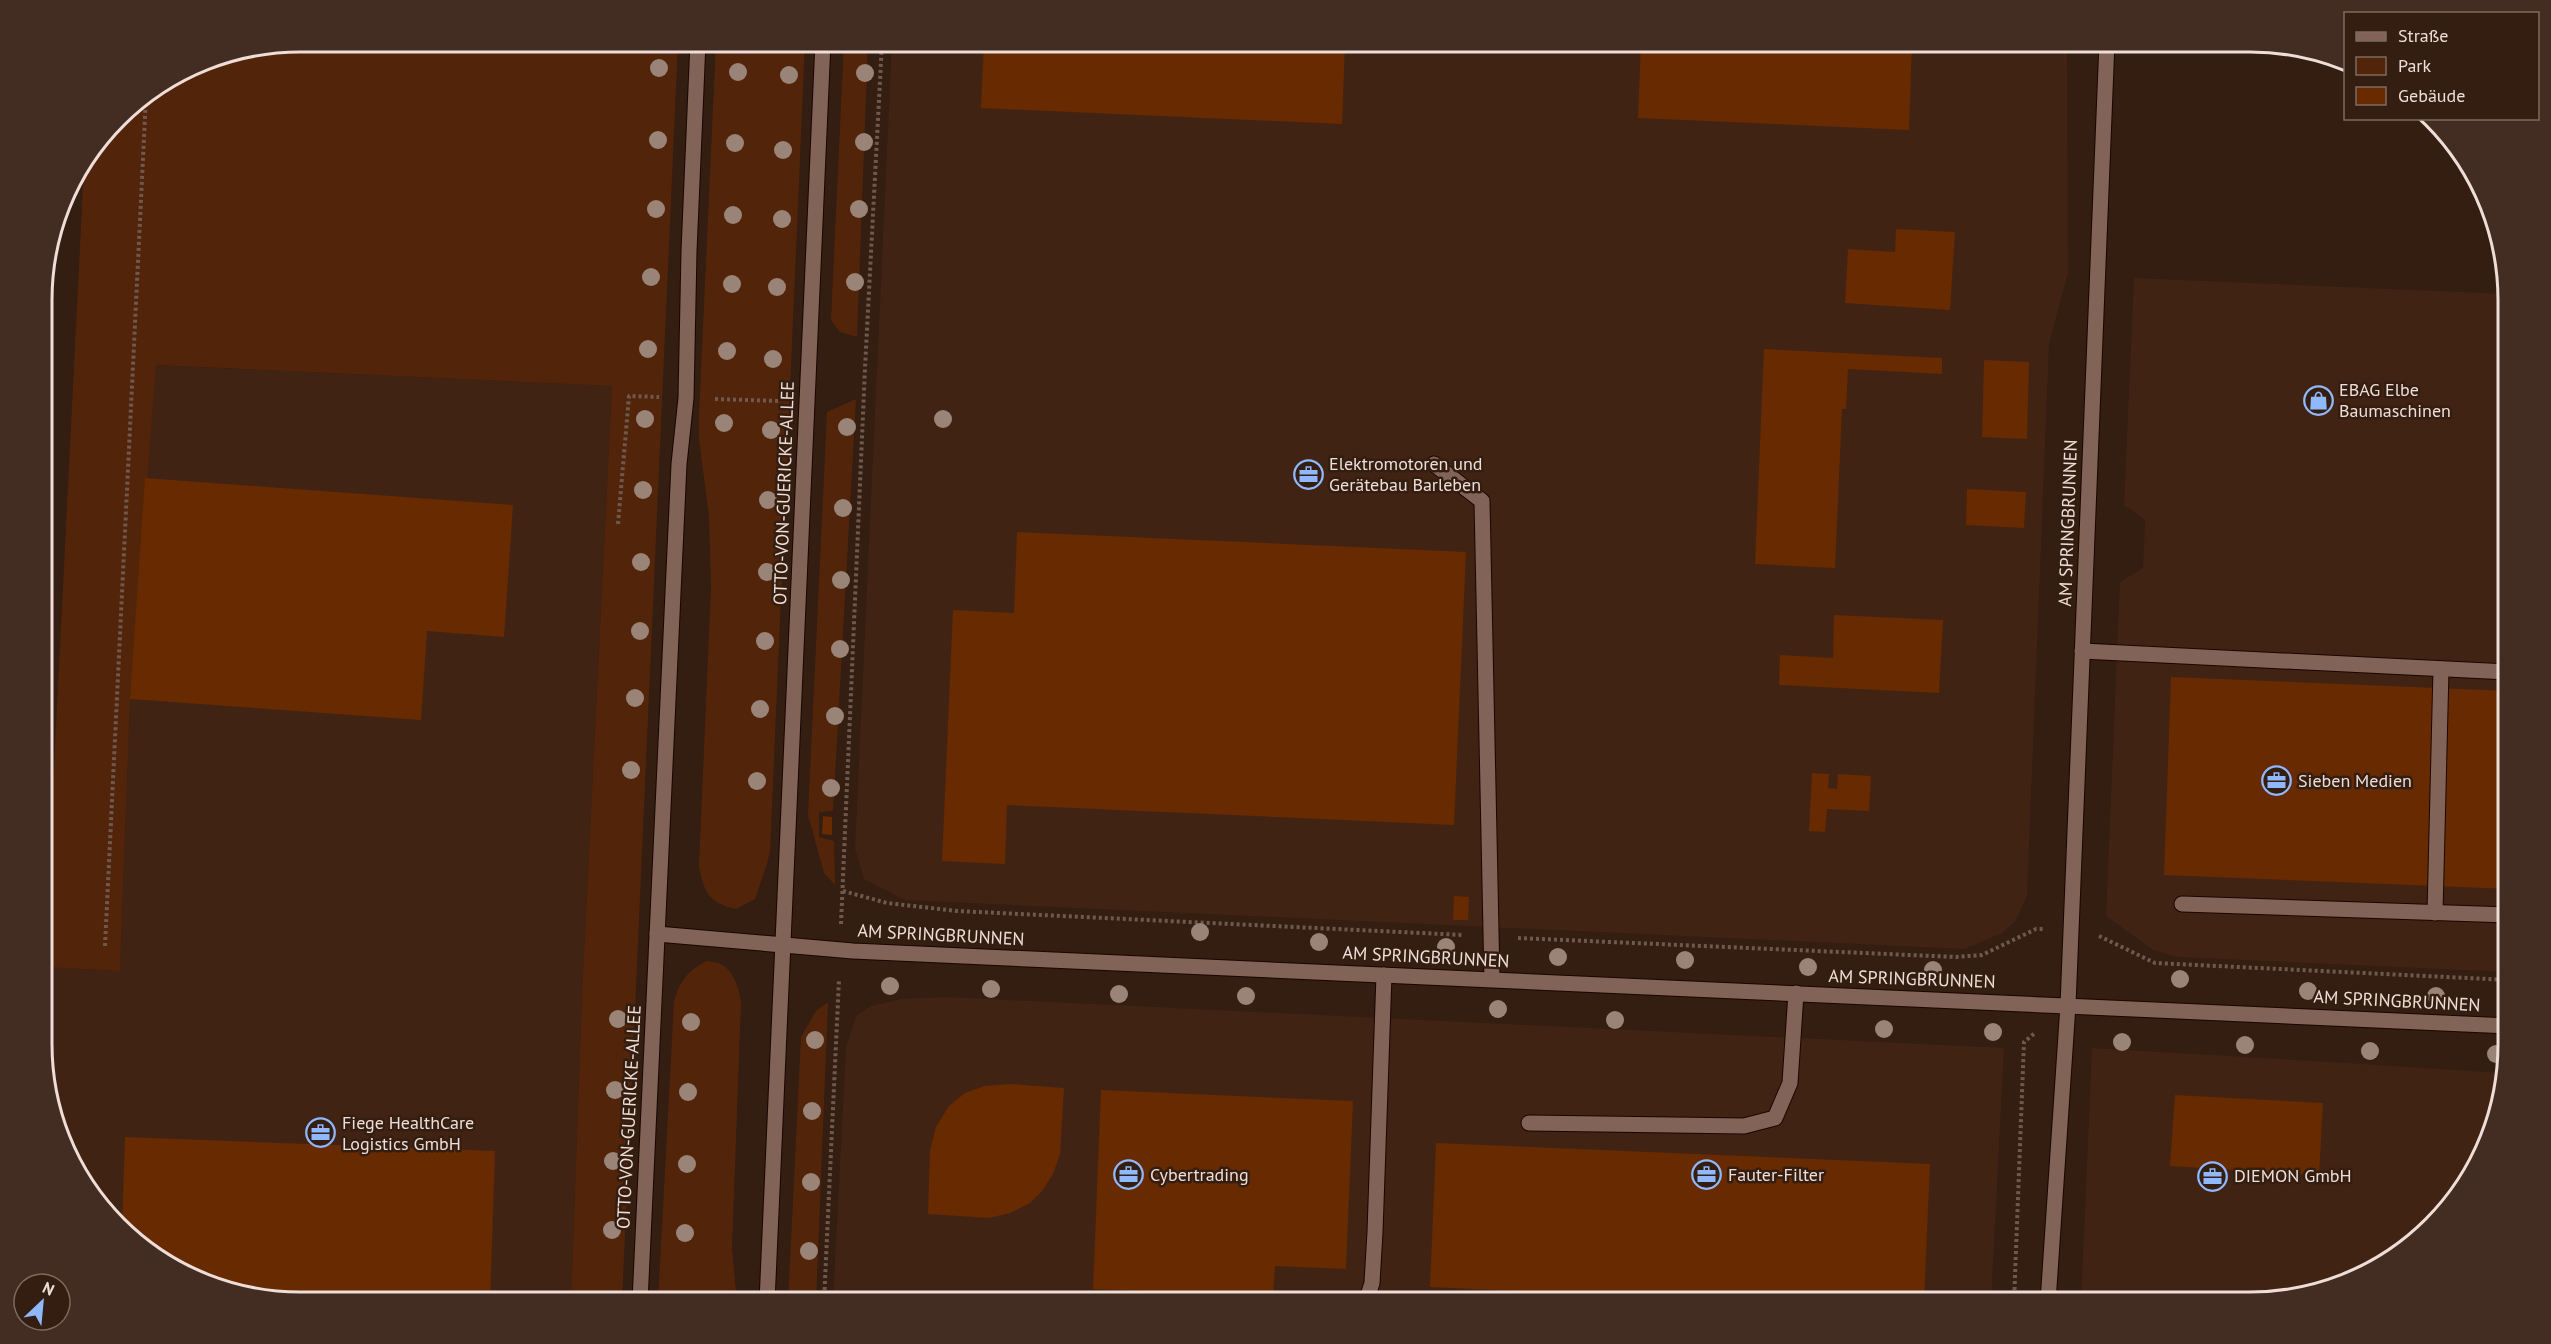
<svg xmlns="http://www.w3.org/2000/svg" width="2551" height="1344" viewBox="0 0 2551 1344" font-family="'PT Sans',sans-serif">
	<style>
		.built { fill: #412314 }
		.green { fill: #52250b }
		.building { fill: #682a01 }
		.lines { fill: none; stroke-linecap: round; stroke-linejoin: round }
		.minor-casing { stroke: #1a0600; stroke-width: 17 }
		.path { stroke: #6f594f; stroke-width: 4; stroke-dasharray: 3 3; stroke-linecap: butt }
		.minor { stroke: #816457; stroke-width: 15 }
		.tree { fill: #9a8377 }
		.labels { text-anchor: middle; stroke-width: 5; stroke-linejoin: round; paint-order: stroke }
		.poi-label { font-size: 18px; fill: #efded7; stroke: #341d11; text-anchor: start }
		.street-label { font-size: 18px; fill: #efded7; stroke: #341d11 }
		.rim { fill: none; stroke: #efded7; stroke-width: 3 }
	</style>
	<rect width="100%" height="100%" fill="#341d11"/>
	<g class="built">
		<polygon points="892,42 2067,42 2068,273 2049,344 2027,896 2015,922 2002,933 1965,949 905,900 864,879 855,849"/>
		<polygon points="2134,278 2507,294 2509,972 2177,957 2153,950 2106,916 2120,582 2143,568 2145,520 2124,505"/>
		<polygon points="155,365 612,386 582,995 571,1302 300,1302 186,1275 130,1238 86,1187 44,1078 44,967 120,971 130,699"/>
		<polygon points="946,997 2004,1048 1991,1302 833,1302 846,1047 856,1016 871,1006 901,999"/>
		<polygon points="2092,1048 2347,1063 2502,1073 2482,1158 2445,1214 2394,1259 2333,1288 2267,1301 2081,1302"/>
	</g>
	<g class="green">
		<polygon points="300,42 678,42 622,1302 571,1302 582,995 612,386 156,365 130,699 120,971 44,967 84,166 130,106 202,62"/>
		<path d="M716 42H805L770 851 767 864 755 899 736 909C709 903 704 893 699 866L711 586 709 517 699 439V415Z"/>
		<polygon points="844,42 868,42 857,337 840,332 831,320"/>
		<polygon points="856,399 833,811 819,812 819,837 834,841 835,885 824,873 808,815 827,412"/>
		<path d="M707 961C731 962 737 981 741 1001L732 1248 737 1302H658L674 1002C679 982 688 970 707 961Z"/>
		<polygon points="828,1002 816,1302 788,1302 801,1037 816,1011"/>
	</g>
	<g class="building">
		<polygon points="984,42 1345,42 1342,124 981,108"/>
		<polygon points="1641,42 1912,42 1909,130 1638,118"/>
		<polygon points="1896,229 1955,232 1950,310 1845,303 1848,249 1895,252"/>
		<polygon points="1764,349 1942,358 1942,374 1848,369 1846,409 1842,409 1835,568 1755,564"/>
		<polygon points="1984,360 2029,362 2027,439 1982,437"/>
		<polygon points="145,478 513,505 504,637 427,631 421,720 130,699"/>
		<polygon points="1967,489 2026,492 2024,528 1966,525"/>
		<polygon points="1017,532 1466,552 1454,825 1007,805 1005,864 942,861 953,610 1014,613"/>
		<polygon points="1834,615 1943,620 1939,693 1779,685 1780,655 1833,658"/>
		<polygon points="2171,677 2508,691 2509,889 2164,875"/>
		<polygon points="1812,773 1829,774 1828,788 1837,789 1838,774 1871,776 1869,811 1827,809 1825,832 1809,831"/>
		<polygon points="823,816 832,817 832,835 822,834"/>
		<polygon points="1454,896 1469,897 1468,920 1453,920"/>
		<polygon points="1010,1084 1064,1088 1060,1154 1053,1174 1042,1191 1030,1203 1010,1213 989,1218 928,1214 930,1150 936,1127 949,1106 965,1093 985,1086"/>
		<polygon points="1101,1090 1353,1101 1346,1269 1275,1266 1273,1296 1093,1289"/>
		<polygon points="2175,1095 2323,1103 2319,1175 2170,1166"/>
		<polygon points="125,1137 495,1151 490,1302 300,1302 186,1275 130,1238 122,1228"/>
		<polygon points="1436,1143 1930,1164 1924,1302 1751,1302 1430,1287"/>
	</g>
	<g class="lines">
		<defs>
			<g id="minor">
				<polyline points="1434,464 1482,501 1492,979"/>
				<polyline points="2082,651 2508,672"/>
				<polyline points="2182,904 2509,915"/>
				<polyline points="2435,913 2441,669"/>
				<polyline points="657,934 853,951 2509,1026"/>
				<polyline points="1529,1123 1744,1126 1775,1118 1790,1083 1796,993"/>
				<polyline points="640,1302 679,464 686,398 689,251 698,42"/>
				<polyline points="767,1302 823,42"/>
				<polyline points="1366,1302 1372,1283 1375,1232 1384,975"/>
				<polyline points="2048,1302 2068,1005 2107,42"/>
			</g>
		</defs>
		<use href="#minor" class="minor-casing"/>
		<g class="path">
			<polyline points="715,399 779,401"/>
			<polyline points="618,524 629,396 659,397"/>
			<polyline points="843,891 887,903 957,911 1463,935"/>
			<polyline points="841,924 865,368 882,42"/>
			<polyline points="2099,936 2155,963 2509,980"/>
			<polyline points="1518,938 1956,957 1982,955 2036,929 2045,929"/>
			<polyline points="105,946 146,96"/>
			<polyline points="824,1302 839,979"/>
			<polyline points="2014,1302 2024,1042 2035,1033"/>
		</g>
		<use href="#minor" class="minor"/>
	</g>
	<g class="tree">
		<circle cx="659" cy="68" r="9"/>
		<circle cx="738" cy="72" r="9"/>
		<circle cx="865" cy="73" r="9"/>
		<circle cx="789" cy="75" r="9"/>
		<circle cx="658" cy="140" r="9"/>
		<circle cx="864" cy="142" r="9"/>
		<circle cx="735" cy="143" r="9"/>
		<circle cx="783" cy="150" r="9"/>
		<circle cx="656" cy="209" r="9"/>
		<circle cx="859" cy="209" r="9"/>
		<circle cx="733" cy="215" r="9"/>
		<circle cx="782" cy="219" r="9"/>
		<circle cx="651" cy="277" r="9"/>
		<circle cx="855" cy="282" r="9"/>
		<circle cx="732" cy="284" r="9"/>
		<circle cx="777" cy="287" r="9"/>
		<circle cx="648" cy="349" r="9"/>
		<circle cx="727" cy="351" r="9"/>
		<circle cx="773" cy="359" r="9"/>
		<circle cx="645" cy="419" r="9"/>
		<circle cx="943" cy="419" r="9"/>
		<circle cx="724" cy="423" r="9"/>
		<circle cx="847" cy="427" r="9"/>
		<circle cx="771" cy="430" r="9"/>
		<circle cx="643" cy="490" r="9"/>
		<circle cx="768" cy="500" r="9"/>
		<circle cx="843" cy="508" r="9"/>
		<circle cx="641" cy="562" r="9"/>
		<circle cx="767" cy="572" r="9"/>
		<circle cx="841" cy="580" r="9"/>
		<circle cx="640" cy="631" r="9"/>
		<circle cx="765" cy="641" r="9"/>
		<circle cx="840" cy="649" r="9"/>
		<circle cx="635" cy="698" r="9"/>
		<circle cx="760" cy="709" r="9"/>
		<circle cx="835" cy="716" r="9"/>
		<circle cx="631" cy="770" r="9"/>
		<circle cx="757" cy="781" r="9"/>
		<circle cx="831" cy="788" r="9"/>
		<circle cx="1200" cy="932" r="9"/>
		<circle cx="1319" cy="942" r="9"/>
		<circle cx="1446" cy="947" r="9"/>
		<circle cx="1558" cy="957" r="9"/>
		<circle cx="1685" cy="960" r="9"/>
		<circle cx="1808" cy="967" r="9"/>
		<circle cx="1933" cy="970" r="9"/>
		<circle cx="2180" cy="979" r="9"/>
		<circle cx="890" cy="986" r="9"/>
		<circle cx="991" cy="989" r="9"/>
		<circle cx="2308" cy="991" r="9"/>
		<circle cx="1119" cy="994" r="9"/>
		<circle cx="1246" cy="996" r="9"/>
		<circle cx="2436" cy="996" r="9"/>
		<circle cx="1498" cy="1009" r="9"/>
		<circle cx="618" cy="1019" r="9"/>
		<circle cx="1615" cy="1020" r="9"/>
		<circle cx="691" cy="1022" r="9"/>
		<circle cx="1884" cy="1029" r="9"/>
		<circle cx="1993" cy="1032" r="9"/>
		<circle cx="815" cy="1040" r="9"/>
		<circle cx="2122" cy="1042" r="9"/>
		<circle cx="2245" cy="1045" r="9"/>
		<circle cx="2370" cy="1051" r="9"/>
		<circle cx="2496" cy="1054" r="9"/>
		<circle cx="615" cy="1090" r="9"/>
		<circle cx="688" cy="1092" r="9"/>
		<circle cx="812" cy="1111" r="9"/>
		<circle cx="613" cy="1161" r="9"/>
		<circle cx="687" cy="1164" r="9"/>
		<circle cx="811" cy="1182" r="9"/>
		<circle cx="612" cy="1230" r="9"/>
		<circle cx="685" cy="1233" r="9"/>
		<circle cx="809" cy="1251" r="9"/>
	</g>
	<defs>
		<symbol id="shop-ring" viewBox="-11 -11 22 22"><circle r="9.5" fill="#341d11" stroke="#90b8fd" stroke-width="1.5"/><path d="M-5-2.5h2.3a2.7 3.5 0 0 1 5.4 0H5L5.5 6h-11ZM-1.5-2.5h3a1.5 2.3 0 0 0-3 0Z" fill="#90b8fd"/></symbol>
		<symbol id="office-ring" viewBox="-11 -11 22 22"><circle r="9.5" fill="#341d11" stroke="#90b8fd" stroke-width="1.5"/><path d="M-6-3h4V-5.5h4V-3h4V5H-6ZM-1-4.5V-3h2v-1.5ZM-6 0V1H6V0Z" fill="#90b8fd"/></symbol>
	</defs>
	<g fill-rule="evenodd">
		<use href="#shop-ring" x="2302" y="384" width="33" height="33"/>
		<use href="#office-ring" x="1292" y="458" width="33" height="33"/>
		<use href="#office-ring" x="2260" y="764" width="33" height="33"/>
		<use href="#office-ring" x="304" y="1116" width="33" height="33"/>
		<use href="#office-ring" x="1112" y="1158" width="33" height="33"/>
		<use href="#office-ring" x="1690" y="1158" width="33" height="33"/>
		<use href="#office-ring" x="2196" y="1160" width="33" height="33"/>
	</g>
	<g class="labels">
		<g class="poi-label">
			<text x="2339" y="396">EBAG Elbe<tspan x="2339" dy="21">Baumaschinen</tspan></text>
			<text x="1329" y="470">Elektromotoren und<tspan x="1329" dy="21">Gerätebau Barleben</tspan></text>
			<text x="2298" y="787">Sieben Medien</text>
			<text x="342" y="1129">Fiege HealthCare<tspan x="342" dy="21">Logistics GmbH</tspan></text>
			<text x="1150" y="1181">Cybertrading</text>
			<text x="1728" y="1181">Fauter-Filter</text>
			<text x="2234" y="1182">DIEMON GmbH</text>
		</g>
		<g class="street-label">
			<text transform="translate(784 493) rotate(-88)" y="6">OTTO-VON-GUERICKE-ALLEE</text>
			<text transform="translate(2068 523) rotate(-88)" y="6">AM SPRINGBRUNNEN</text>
			<text transform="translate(941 935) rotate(3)" y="6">AM SPRINGBRUNNEN</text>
			<text transform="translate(1426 957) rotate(3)" y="6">AM SPRINGBRUNNEN</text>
			<text transform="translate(1912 979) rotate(2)" y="6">AM SPRINGBRUNNEN</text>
			<text transform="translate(2397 1001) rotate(3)" y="6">AM SPRINGBRUNNEN</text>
			<text transform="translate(629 1117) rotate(-87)" y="6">OTTO-VON-GUERICKE-ALLEE</text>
		</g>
	</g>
	<path d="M0 0H2551V1344H0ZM300 52H2250A248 248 0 0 1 2498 300V1044A248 248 0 0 1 2250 1292H300A248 248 0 0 1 52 1044V300A248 248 0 0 1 300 52Z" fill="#432c21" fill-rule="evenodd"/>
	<path class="rim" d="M300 52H2250A248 248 0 0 1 2498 300V1044A248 248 0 0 1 2250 1292H300A248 248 0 0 1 52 1044V300A248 248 0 0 1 300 52Z"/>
	<rect x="2344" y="12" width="195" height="108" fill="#341d11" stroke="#7f6a60" stroke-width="1.5"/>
	<rect x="2356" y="32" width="30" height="9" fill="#816457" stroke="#7f6a60" stroke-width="1.5"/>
	<text x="2398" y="42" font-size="18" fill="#efded7">Straße</text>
	<rect x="2356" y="57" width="30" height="18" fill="#52250b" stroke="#7f6a60" stroke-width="1.5"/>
	<text x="2398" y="72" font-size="18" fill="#efded7">Park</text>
	<rect x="2356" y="87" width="30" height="18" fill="#682a01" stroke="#7f6a60" stroke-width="1.5"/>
	<text x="2398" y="102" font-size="18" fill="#efded7">Gebäude</text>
	<g transform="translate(42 1302) rotate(26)"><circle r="28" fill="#341d11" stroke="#7f6a60" stroke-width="1.5"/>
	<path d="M0-4.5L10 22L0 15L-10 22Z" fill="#90b8fd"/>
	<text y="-9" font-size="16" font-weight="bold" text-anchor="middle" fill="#efded7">N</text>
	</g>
</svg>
